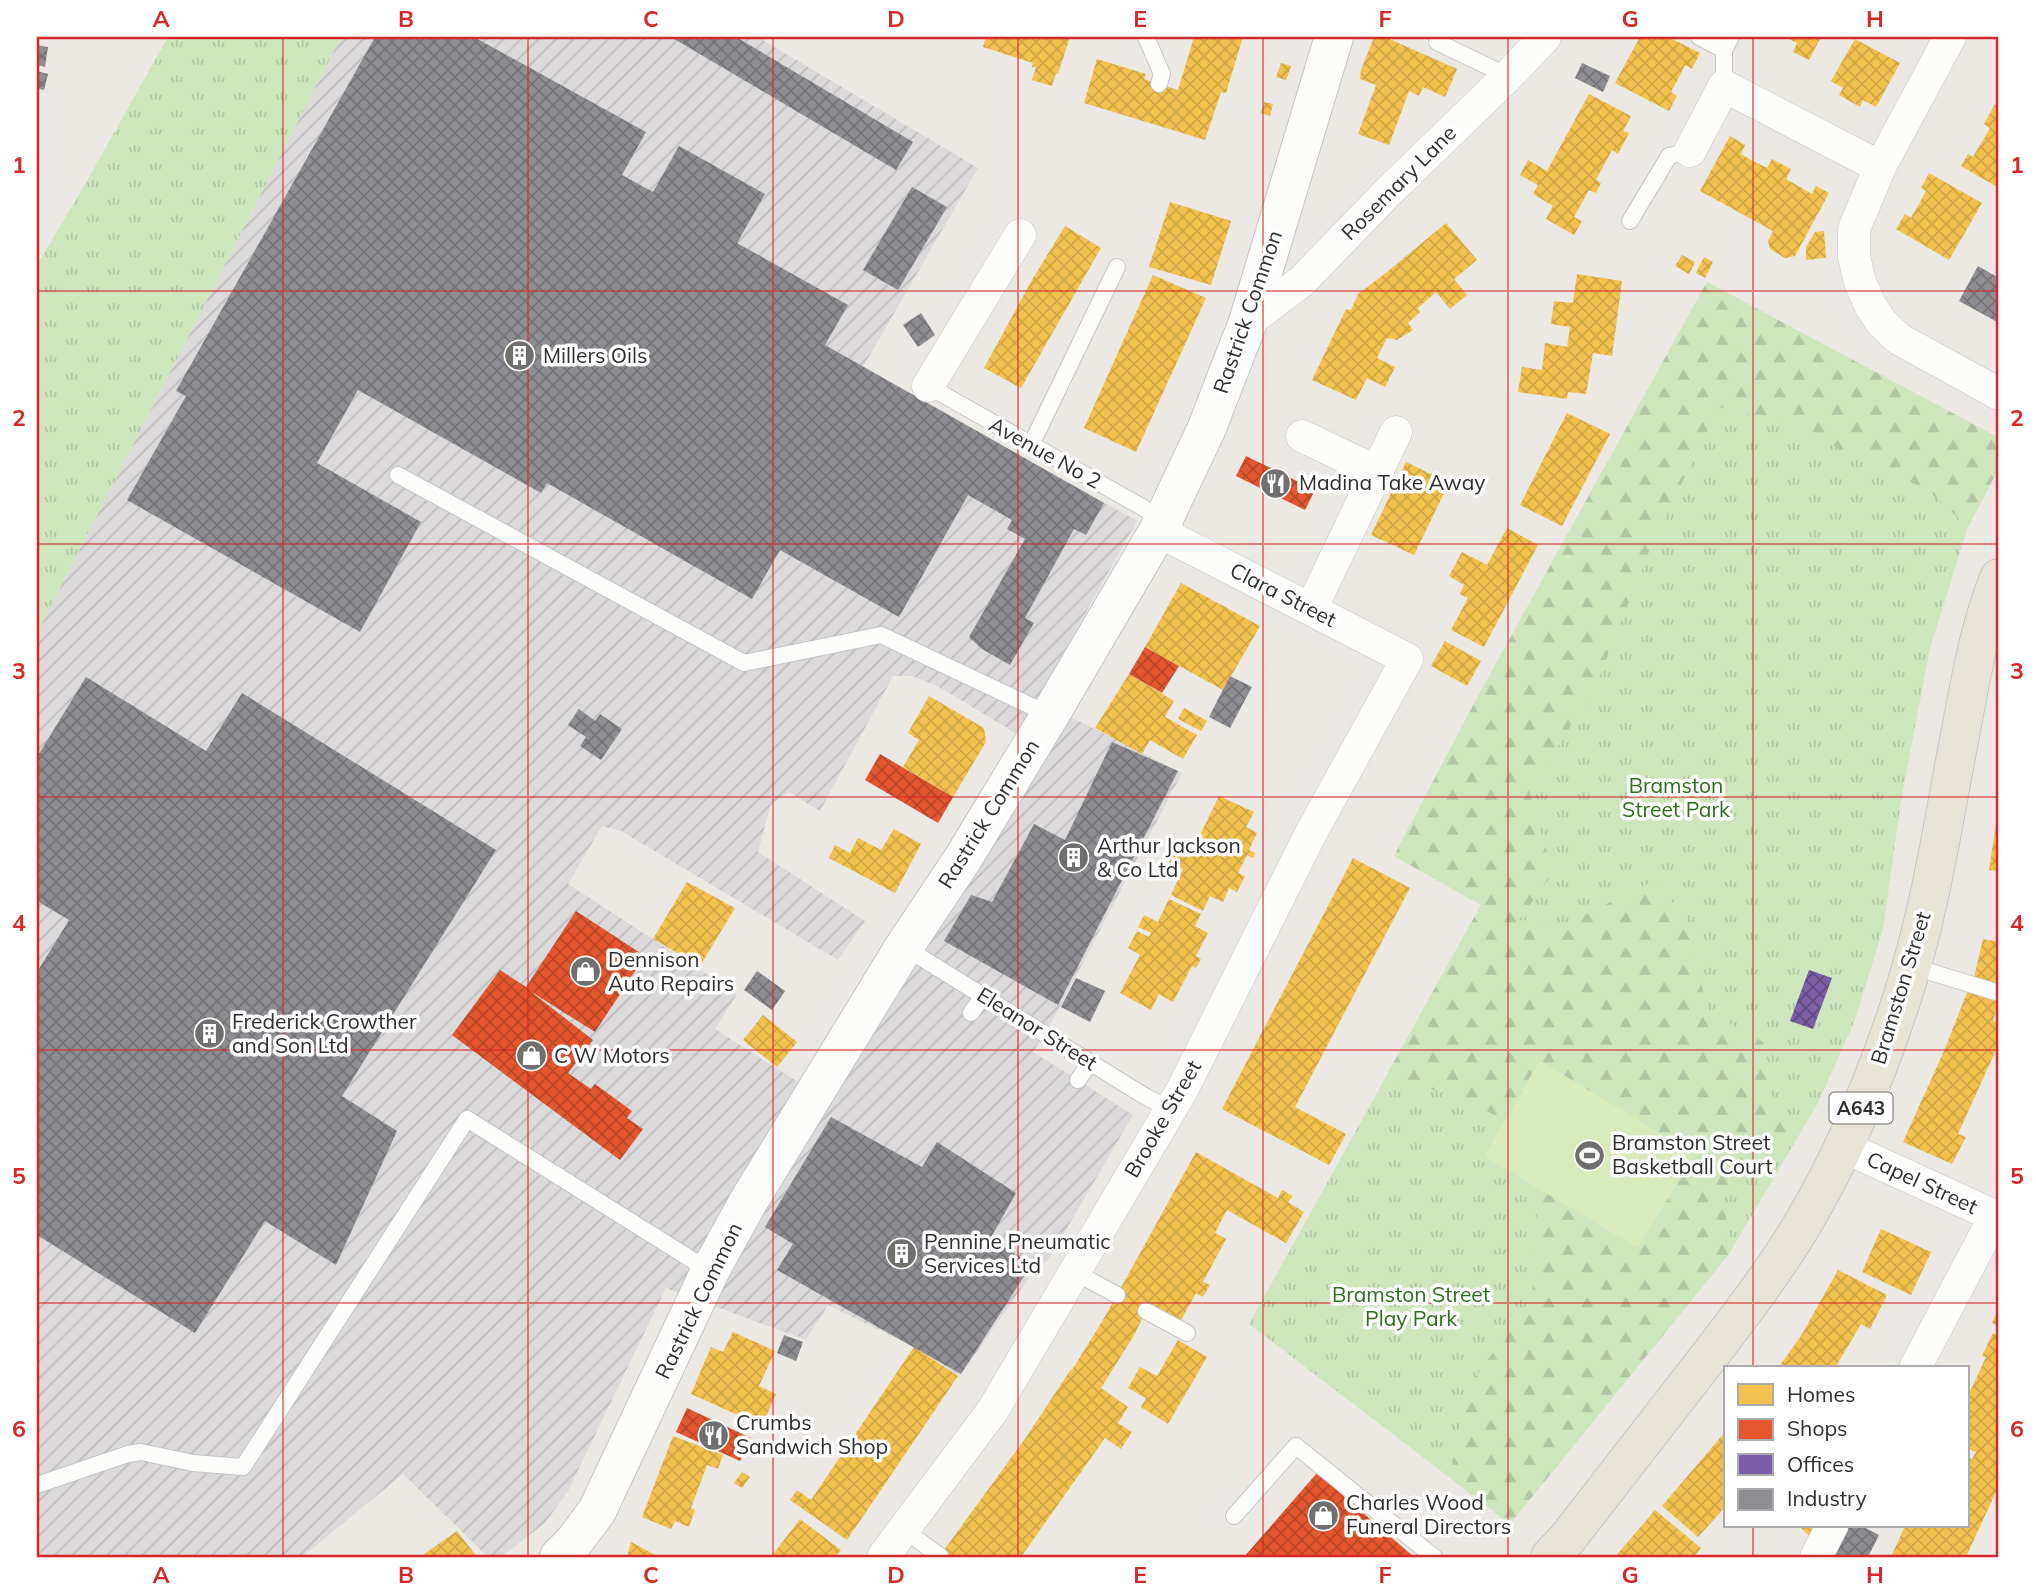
<svg xmlns="http://www.w3.org/2000/svg" width="2036" height="1594" viewBox="0 0 2036 1594" font-family="Mulish,sans-serif">
	<style>
		.industrial { fill: url(#industrial-furrows); fill-rule: evenodd }
		.grass { fill: url(#grass-tufts) }
		.forest { fill: url(#forest-firs) }
		.pitch { fill: #d9eabb }
		.homes { fill: url(#homes-cross-hatch) }
		.shops { fill: url(#shops-cross-hatch) }
		.offices { fill: url(#offices-cross-hatch) }
		.industry { fill: url(#industry-cross-hatch) }
		.lines { fill: none; stroke-linecap: round; stroke-linejoin: round }
		.lane-casing { stroke: #c5c4c5; stroke-width: 18 }
		.street-casing { stroke: #c5c4c5; stroke-width: 33 }
		.secondary-casing { stroke: #c5c4c5; stroke-width: 40 }
		.primary-casing { stroke: #c6c5c4; stroke-width: 40 }
		.lane { stroke: #fcfcfb; stroke-width: 16 }
		.street { stroke: #fcfcfb; stroke-width: 32 }
		.secondary { stroke: #fcfcfb; stroke-width: 38 }
		.primary { stroke: #e8e4d6; stroke-width: 38 }
		.grid { fill: none; stroke: #d62828; stroke-width: 2; stroke-opacity: 0.55 }
		.labels { text-anchor: middle; stroke-width: 7; stroke-linejoin: round; paint-order: stroke }
		.shield { fill: #fff; stroke: #6d6d6d; stroke-width: 2 }
		.shield-label { font-size: 19px; font-weight: bold; fill: #2e2e2e }
		.street-label { font-size: 21px; fill: #2e2e2e; stroke: #fff }
		.poi-label { font-size: 21px; fill: #2e2e2e; stroke: #fff; text-anchor: start }
		.park-label { font-size: 21px; fill: #2c6e1b; stroke: #fff }
		.neatline { fill: none; stroke: #d62828; stroke-width: 2.5 }
		.grid-label { font-size: 23px; text-anchor: middle; font-weight: bold; fill: #d62828 }
	</style>
	<defs>
		<pattern id="industrial-furrows" width="10" height="10" patternUnits="userSpaceOnUse" patternTransform="scale(1.75)"><rect width="10" height="10" fill="#dcd9db"/><path d="M-1 1l2-2M0 10L10 0M9 11l2-2" fill="none" stroke="#bdbbbc"/></pattern>
		<pattern id="grass-tufts" width="24" height="20" patternUnits="userSpaceOnUse" patternTransform="scale(1.75)"><rect width="24" height="20" fill="#cee6be"/><path d="M3 7l-1-3M5 7V3M7 7l1-3M15 17l-1-3M17 17v-4M19 17l1-3" fill="none" stroke="#b1c6a4"/></pattern>
		<pattern id="forest-firs" width="22" height="20" patternUnits="userSpaceOnUse" patternTransform="scale(1.75)"><rect width="22" height="20" fill="#cee6be"/><path d="M5 1l3.5 6h-7zM16 11l3.5 6h-7z" fill="#b1c6a4"/></pattern>
		<pattern id="homes-cross-hatch" width="8" height="8" patternUnits="userSpaceOnUse" patternTransform="scale(1.75)"><rect width="8" height="8" fill="#f2c14e"/><path d="M0 0l8 8M0 8l8-8" fill="none" stroke="#d0a644"/></pattern>
		<pattern id="shops-cross-hatch" width="8" height="8" patternUnits="userSpaceOnUse" patternTransform="scale(1.75)"><rect width="8" height="8" fill="#e4572e"/><path d="M0 0l8 8M0 8l8-8" fill="none" stroke="#b94828"/></pattern>
		<pattern id="offices-cross-hatch" width="8" height="8" patternUnits="userSpaceOnUse" patternTransform="scale(1.75)"><rect width="8" height="8" fill="#7b5ea7"/><path d="M0 0l8 8M0 8l8-8" fill="none" stroke="#604a81"/></pattern>
		<pattern id="industry-cross-hatch" width="8" height="8" patternUnits="userSpaceOnUse" patternTransform="scale(1.75)"><rect width="8" height="8" fill="#8d8d92"/><path d="M0 0l8 8M0 8l8-8" fill="none" stroke="#747478"/></pattern>
	</defs>
	<rect width="100%" height="100%" fill="#ece8e4"/>
	<path class="industrial" d="M341 37H758L978 168 863 367 1137 521 1037 700 1182 773 1054 1018 1033 1052 1133 1115 1049 1259 1030 1276 960 1376 914 1347 828 1305 806 1340 666 1288 568 1491 545 1523 501 1557H488L403 1474 302 1557H37V633ZM893 676H912L941 688 1017 734 920 896 801 1084 715 1029 737 994 568 884 602 826 621 831 838 960 865 921 758 852 771 804 789 792 820 811Z"/>
	<g class="grass">
		<polygon points="168,37 341,37 37,633 37,265 84,186"/>
		<polygon points="1707,282 1999,438 1999,468 1968,527 1930,648 1901,801 1883,929 1855,1020 1818,1103 1729,1254 1510,1524 1249,1324 1481,905 1394,856 1477,698"/>
	</g>
	<polygon class="forest" points="1707,282 1999,438 1999,468 1968,527 1928,490 1781,422 1719,407 1652,544 1593,692 1529,790 1553,873 1519,920 1566,924 1654,881 1687,919 1707,1010 1763,1042 1770,1091 1795,1143 1724,1192 1729,1254 1510,1524 1450,1478 1466,1391 1532,1297 1538,1204 1547,1193 1638,1248 1539,1062 1504,1121 1452,1091 1380,1087 1481,905 1394,856 1477,698"/>
	<polygon class="pitch" points="1540,1061 1695,1154 1638,1248 1484,1156"/>
	<g class="homes">
		<polygon points="986,37 1070,37 1058,74 1056,73 1052,86 1032,80 1036,67 1032,67 1033,63 983,47"/>
		<polygon points="1194,37 1243,37 1226,93 1221,92 1205,140 1084,103 1097,59 1146,74 1144,79 1178,90"/>
		<polygon points="1374,37 1385,37 1457,69 1445,97 1423,87 1419,96 1409,91 1389,145 1358,134 1376,85 1360,79 1361,70"/>
		<polygon points="1640,37 1668,37 1700,53 1692,69 1685,65 1678,79 1671,92 1677,96 1669,111 1615,83"/>
		<polygon points="1785,37 1821,37 1809,60 1793,52 1797,43"/>
		<polygon points="1855,39 1900,63 1876,107 1863,100 1860,107 1839,95 1843,88 1831,81"/>
		<polygon points="1281,63 1291,66 1286,80 1276,77"/>
		<polygon points="1589,94 1631,116 1623,131 1629,133 1618,154 1612,150 1596,180 1601,183 1596,193 1589,190 1574,217 1582,221 1574,235 1546,219 1553,206 1533,194 1538,185 1520,175 1528,160 1547,171"/>
		<polygon points="1264,102 1273,104 1270,116 1261,113"/>
		<polygon points="1995,104 1999,107 1999,188 1961,166 1968,154 1973,157 1990,128 1984,124"/>
		<polygon points="1730,136 1745,145 1741,154 1751,160 1767,168 1772,159 1791,169 1786,179 1812,194 1816,186 1829,193 1795,256 1785,258 1770,249 1768,241 1773,231 1700,191"/>
		<polygon points="1929,173 1982,203 1949,260 1896,229 1905,214 1911,218 1919,204 1926,191 1921,188"/>
		<polygon points="1170,202 1231,221 1211,285 1149,267"/>
		<polygon points="1446,223 1477,260 1454,279 1467,295 1450,309 1436,292 1418,308 1420,312 1408,323 1413,330 1397,340 1387,338 1377,358 1395,367 1385,387 1367,378 1356,400 1312,380 1346,309 1351,310 1358,294 1387,272"/>
		<polygon points="1065,226 1101,248 1021,388 984,368 1032,280"/>
		<polygon points="1824,231 1826,258 1806,260 1806,247 1815,232"/>
		<polygon points="1682,255 1695,262 1689,274 1675,266"/>
		<polygon points="1704,257 1713,262 1705,278 1696,273"/>
		<polygon points="1577,274 1622,281 1612,356 1593,353 1586,394 1568,392 1567,399 1518,392 1522,367 1542,370 1545,343 1567,347 1570,327 1551,324 1554,301 1573,303"/>
		<polygon points="1153,275 1206,298 1136,452 1084,428"/>
		<polygon points="1567,413 1610,434 1562,526 1520,505"/>
		<polygon points="1406,462 1449,483 1414,555 1371,535"/>
		<polygon points="1507,528 1538,545 1484,647 1451,630 1468,598 1460,594 1464,585 1449,576 1462,552 1487,565"/>
		<polygon points="1181,583 1260,626 1223,690 1145,647"/>
		<polygon points="1445,641 1481,661 1467,686 1431,666"/>
		<polygon points="1129,674 1174,701 1165,717 1197,735 1183,759 1150,740 1142,754 1095,728"/>
		<polygon points="929,696 984,728 986,742 953,797 903,767 919,740 908,733"/>
		<polygon points="1184,708 1207,721 1201,731 1178,719"/>
		<polygon points="1219,796 1254,812 1246,827 1257,833 1249,850 1255,853 1253,858 1247,855 1238,873 1245,876 1237,892 1229,888 1223,902 1210,896 1203,911 1171,895 1183,869 1169,862 1174,852 1189,858"/>
		<polygon points="1998,811 1999,811 1999,871 1989,870"/>
		<polygon points="894,829 921,844 895,893 829,858 835,845 850,853 858,838 881,850"/>
		<polygon points="1353,858 1410,888 1295,1107 1346,1134 1329,1165 1222,1109"/>
		<polygon points="687,882 735,908 700,966 653,939"/>
		<polygon points="1169,899 1201,914 1195,926 1208,933 1196,956 1201,959 1196,968 1192,966 1173,1002 1159,994 1151,1010 1120,993 1140,955 1128,948 1137,931 1149,937 1151,933 1138,927 1144,915 1158,922"/>
		<polygon points="1983,939 1999,942 1999,984 1974,978"/>
		<polygon points="1968,990 1999,1002 1993,1021 1999,1023 1999,1043 1958,1134 1966,1137 1952,1164 1903,1142 1944,1051"/>
		<polygon points="763,1015 797,1042 777,1067 743,1040"/>
		<polygon points="1196,1152 1278,1198 1282,1190 1293,1196 1288,1202 1304,1212 1286,1243 1227,1210 1215,1233 1226,1239 1203,1282 1210,1285 1203,1297 1196,1293 1180,1322 1149,1305 1133,1337 1101,1388 1128,1407 1118,1423 1132,1432 1121,1449 1105,1438 1021,1557 939,1557 1027,1436 1071,1369 1072,1370 1103,1320"/>
		<polygon points="1881,1229 1931,1252 1911,1295 1862,1272"/>
		<polygon points="1838,1270 1887,1295 1870,1329 1861,1324 1835,1368 1778,1368 1801,1336"/>
		<polygon points="1999,1307 1999,1326 1992,1323"/>
		<polygon points="733,1332 775,1351 759,1386 776,1394 762,1426 691,1394 711,1347 723,1352"/>
		<polygon points="1993,1333 1999,1336 1999,1485 1966,1557 1891,1557 1905,1526 1968,1526 1968,1458 1972,1459 1976,1452 1968,1449 1968,1396 1986,1357 1982,1356"/>
		<polygon points="1178,1340 1207,1357 1168,1424 1141,1407 1146,1398 1128,1388 1140,1367 1157,1376"/>
		<polygon points="914,1347 958,1376 847,1540 790,1500 797,1490 811,1500"/>
		<polygon points="1726,1431 1726,1506 1698,1537 1662,1506"/>
		<polygon points="673,1436 723,1455 718,1469 707,1465 691,1508 695,1510 689,1527 675,1521 671,1529 642,1517"/>
		<polygon points="742,1472 750,1477 742,1488 734,1483"/>
		<polygon points="1655,1510 1701,1548 1694,1557 1615,1557"/>
		<polygon points="800,1519 841,1550 835,1557 771,1557"/>
		<polygon points="1799,1526 1818,1526 1811,1538"/>
		<polygon points="457,1531 477,1557 420,1557 437,1545"/>
		<polygon points="631,1542 659,1557 627,1557"/>
	</g>
	<g class="shops">
		<polygon points="1246,456 1315,490 1305,510 1236,476"/>
		<polygon points="1145,647 1179,666 1162,693 1129,674"/>
		<polygon points="880,754 953,797 938,823 865,780"/>
		<polygon points="576,911 645,956 595,1032 530,991 593,1040 568,1073 591,1089 595,1084 632,1111 627,1118 643,1129 620,1160 452,1035 500,970 526,987"/>
		<polygon points="687,1408 751,1438 740,1461 676,1432"/>
		<polygon points="1317,1473 1414,1557 1244,1557"/>
	</g>
	<polygon class="offices" points="1809,970 1832,978 1813,1029 1790,1021"/>
	<g class="industry">
		<polygon points="375,37 474,37 646,132 622,175 653,192 679,146 765,194 737,243 848,305 825,345 1104,503 1086,535 1074,529 1025,618 1034,623 1010,665 982,649 969,637 1025,539 1007,529 1012,520 968,495 899,617 780,550 752,599 547,483 541,493 358,390 317,463 421,522 360,632 127,500 186,396 176,391"/>
		<polygon points="671,37 736,37 913,142 896,170"/>
		<polygon points="37,45 48,47 45,67 37,65"/>
		<polygon points="1582,63 1610,76 1603,92 1575,78"/>
		<polygon points="37,71 48,74 44,90 37,88"/>
		<polygon points="912,187 947,207 898,290 863,270"/>
		<polygon points="1978,266 1999,278 1999,323 1959,301"/>
		<polygon points="921,313 935,335 918,347 903,325"/>
		<polygon points="1230,676 1252,687 1230,728 1209,717"/>
		<polygon points="86,677 206,751 242,693 496,850 342,1096 397,1131 336,1265 265,1221 195,1333 37,1235 37,972 69,920 37,901 37,757"/>
		<polygon points="579,709 595,721 600,714 622,729 601,760 580,746 586,737 568,725"/>
		<polygon points="1112,742 1178,771 1058,1005 944,941 971,895 992,902 1034,824 1065,840"/>
		<polygon points="757,971 785,991 772,1010 744,990"/>
		<polygon points="1076,978 1105,991 1090,1022 1061,1007"/>
		<polygon points="831,1117 922,1167 937,1142 1016,1193 990,1239 1032,1264 961,1374 777,1270 793,1244 765,1227"/>
		<polygon points="784,1335 803,1342 796,1361 777,1353"/>
		<polygon points="1848,1526 1862,1526 1879,1535 1868,1557 1832,1557"/>
	</g>
	<g class="lines">
		<defs>
			<g id="lane">
				<polyline points="1146,37 1162,74 1159,84"/>
				<polyline points="1699,37 1724,50 1731,37"/>
				<polyline points="1437,42 1508,76"/>
				<polyline points="1724,50 1724,86"/>
				<polyline points="1630,221 1669,156 1690,151"/>
				<polyline points="928,386 1163,519"/>
				<polyline points="1031,445 1117,267"/>
				<polyline points="398,475 744,663 881,635 1050,715"/>
				<polyline points="904,947 1146,1097 1170,1109"/>
				<polyline points="1911,966 1999,993"/>
				<polyline points="971,1013 983,996"/>
				<polyline points="1078,1080 1090,1062"/>
				<polyline points="1074,1272 1117,1295"/>
				<polyline points="1146,1311 1187,1333"/>
				<polyline points="37,1485 128,1454 141,1452 193,1463 243,1467 467,1119 710,1271"/>
				<polyline points="1234,1516 1296,1446 1434,1557"/>
				<polyline points="903,1529 940,1556"/>
			</g>
			<g id="street">
				<polyline points="1950,37 1880,167 1854,229 1854,257 1860,282 1870,305 1881,322 1899,339 1999,394"/>
				<polyline points="1690,151 1724,86 1880,167"/>
				<polyline points="1248,322 1302,281 1389,191 1508,76 1545,37"/>
				<polyline points="928,386 1020,235"/>
				<polyline points="1302,436 1377,472"/>
				<polyline points="1311,609 1396,432"/>
				<polyline points="1844,1147 1999,1218"/>
				<polyline points="1915,1368 1995,1216"/>
				<polyline points="883,1557 993,1410 1182,1090 1311,833 1407,659 1158,531"/>
				<polyline points="1816,1557 1832,1526"/>
			</g>
			<polyline id="secondary" points="559,1557 573,1543 597,1511 710,1271 748,1202 904,947 962,860 1050,715 1158,531 1206,430 1248,322 1334,37"/>
			<path id="primary" d="M1550 1557 1567 1539C1610 1484 1653 1428 1696 1373 1734 1324 1773 1274 1805 1220 1846 1150 1877 1075 1902 998 1930 912 1943 823 1960 735 1970 682 1979 628 1999 578"/>
		</defs>
		<use href="#lane" class="lane-casing"/>
		<use href="#street" class="street-casing"/>
		<use href="#secondary" class="secondary-casing"/>
		<use href="#primary" class="primary-casing"/>
		<use href="#lane" class="lane"/>
		<use href="#street" class="street"/>
		<use href="#secondary" class="secondary"/>
		<use href="#primary" class="primary"/>
	</g>
	<path class="grid" d="M283 37V1557M528 37V1557M773 37V1557M1018 37V1557M1263 37V1557M1508 37V1557M1753 37V1368M37 291H1999M37 544H1999M37 797H1999M37 1050H1999M37 1303H1999M1753 1526V1557"/>
	<defs>
		<symbol id="building-disc" viewBox="-11 -11 22 22"><circle r="9.5" fill="#706f6e" stroke="#fff"/><path d="M-4-6H4V6H1V3H-1V6H-4ZM-2.5-4.3h1.7v1.8h-1.7ZM.8-4.3h1.7v1.8H.8ZM-2.5-1h1.7V.8h-1.7ZM.8-1h1.7V.8H.8Z" fill="#fff"/></symbol>
		<symbol id="restaurant-disc" viewBox="-11 -11 22 22"><circle r="9.5" fill="#706f6e" stroke="#fff"/><path d="M-5-6h1v4h1v-4h1v4h1v-4h1v5L-1.5 .5V6h-2V.5L-5-1ZM5-6V6H3V1.5H1.5Q1.5-4 5-6Z" fill="#fff"/></symbol>
		<symbol id="shop-disc" viewBox="-11 -11 22 22"><circle r="9.5" fill="#706f6e" stroke="#fff"/><path d="M-5-2.5h2.3a2.7 3.5 0 0 1 5.4 0H5L5.5 6h-11ZM-1.5-2.5h3a1.5 2.3 0 0 0-3 0Z" fill="#fff"/></symbol>
		<symbol id="stadium-disc" viewBox="-11 -11 22 22"><circle r="9.5" fill="#706f6e" stroke="#fff"/><path d="M0-5a6.5 5 0 1 0 0 10a6.5 5 0 1 0 0-10ZM-3.5-1.8h7v3.6h-7Z" fill="#fff"/></symbol>
	</defs>
	<g fill-rule="evenodd">
		<use href="#building-disc" x="502" y="338" width="35" height="35"/>
		<use href="#restaurant-disc" x="1258" y="466" width="35" height="35"/>
		<use href="#building-disc" x="1056" y="840" width="35" height="35"/>
		<use href="#shop-disc" x="568" y="954" width="35" height="35"/>
		<use href="#building-disc" x="192" y="1016" width="35" height="35"/>
		<use href="#shop-disc" x="514" y="1038" width="35" height="35"/>
		<use href="#stadium-disc" x="1572" y="1138" width="35" height="35"/>
		<use href="#building-disc" x="884" y="1236" width="35" height="35"/>
		<use href="#restaurant-disc" x="696" y="1418" width="35" height="35"/>
		<use href="#shop-disc" x="1306" y="1498" width="35" height="35"/>
	</g>
	<g class="labels">
		<rect class="shield" x="1829.5" y="1092.5" width="63" height="31" rx="5"/>
		<g class="shield-label">
			<text x="1861" y="1115">A643</text>
		</g>
		<g class="street-label">
			<text transform="translate(1399 183) rotate(-45)" y="7">Rosemary Lane</text>
			<text transform="translate(1248 312) rotate(-71)" y="7">Rastrick Common</text>
			<text transform="translate(1045 453) rotate(29)" y="7">Avenue No 2</text>
			<text transform="translate(1283 595) rotate(27)" y="7">Clara Street</text>
			<text transform="translate(989 814) rotate(-58)" y="7">Rastrick Common</text>
			<text transform="translate(1901 988) rotate(-73)" y="7">Bramston Street</text>
			<text transform="translate(1037 1029) rotate(32)" y="7">Eleanor Street</text>
			<text transform="translate(1163 1119) rotate(-60)" y="7">Brooke Street</text>
			<text transform="translate(1922 1183) rotate(25)" y="7">Capel Street</text>
			<text transform="translate(699 1301) rotate(-64)" y="7">Rastrick Common</text>
		</g>
		<g class="poi-label">
			<text x="543" y="363">Millers Oils</text>
			<text x="1299" y="490">Madina Take Away</text>
			<text x="1097" y="853">Arthur Jackson<tspan x="1097" dy="24">&amp; Co Ltd</tspan></text>
			<text x="608" y="967">Dennison<tspan x="608" dy="24">Auto Repairs</tspan></text>
			<text x="232" y="1029">Frederick Crowther<tspan x="232" dy="24">and Son Ltd</tspan></text>
			<text x="554" y="1063">C W Motors</text>
			<text x="1612" y="1150">Bramston Street<tspan x="1612" dy="24">Basketball Court</tspan></text>
			<text x="924" y="1249">Pennine Pneumatic<tspan x="924" dy="24">Services Ltd</tspan></text>
			<text x="736" y="1430">Crumbs<tspan x="736" dy="24">Sandwich Shop</tspan></text>
			<text x="1346" y="1510">Charles Wood<tspan x="1346" dy="24">Funeral Directors</tspan></text>
		</g>
		<g class="park-label">
			<text x="1676" y="793">Bramston<tspan x="1676" dy="24">Street Park</tspan></text>
			<text x="1411" y="1302">Bramston Street<tspan x="1411" dy="24">Play Park</tspan></text>
		</g>
	</g>
	<rect width="2036" height="1594" fill="none" stroke="#ffffff" stroke-width="77"/>
	<rect x="1724" y="1366" width="245" height="161" fill="#ffffff" stroke="#ababab" stroke-width="2"/>
	<rect x="1738" y="1384" width="35" height="21" fill="#f2c14e" stroke="#ababab" stroke-width="2"/>
	<text x="1787" y="1402" font-size="21" fill="#2e2e2e">Homes</text>
	<rect x="1738" y="1419" width="35" height="21" fill="#e4572e" stroke="#ababab" stroke-width="2"/>
	<text x="1787" y="1436" font-size="21" fill="#2e2e2e">Shops</text>
	<rect x="1738" y="1454" width="35" height="21" fill="#7b5ea7" stroke="#ababab" stroke-width="2"/>
	<text x="1787" y="1472" font-size="21" fill="#2e2e2e">Offices</text>
	<rect x="1738" y="1489" width="35" height="21" fill="#8d8d92" stroke="#ababab" stroke-width="2"/>
	<text x="1787" y="1506" font-size="21" fill="#2e2e2e">Industry</text>
	<rect x="38" y="38" width="1959" height="1518" class="neatline"/>
	<g class="grid-label">
		<text x="161" y="27">A</text>
		<text x="406" y="27">B</text>
		<text x="651" y="27">C</text>
		<text x="896" y="27">D</text>
		<text x="1140" y="27">E</text>
		<text x="1385" y="27">F</text>
		<text x="1630" y="27">G</text>
		<text x="1875" y="27">H</text>
		<text x="19" y="173">1</text>
		<text x="2017" y="173">1</text>
		<text x="19" y="426">2</text>
		<text x="2017" y="426">2</text>
		<text x="19" y="679">3</text>
		<text x="2017" y="679">3</text>
		<text x="19" y="931">4</text>
		<text x="2017" y="931">4</text>
		<text x="19" y="1184">5</text>
		<text x="2017" y="1184">5</text>
		<text x="19" y="1437">6</text>
		<text x="2017" y="1437">6</text>
		<text x="161" y="1583">A</text>
		<text x="406" y="1583">B</text>
		<text x="651" y="1583">C</text>
		<text x="896" y="1583">D</text>
		<text x="1140" y="1583">E</text>
		<text x="1385" y="1583">F</text>
		<text x="1630" y="1583">G</text>
		<text x="1875" y="1583">H</text>
	</g>
</svg>
